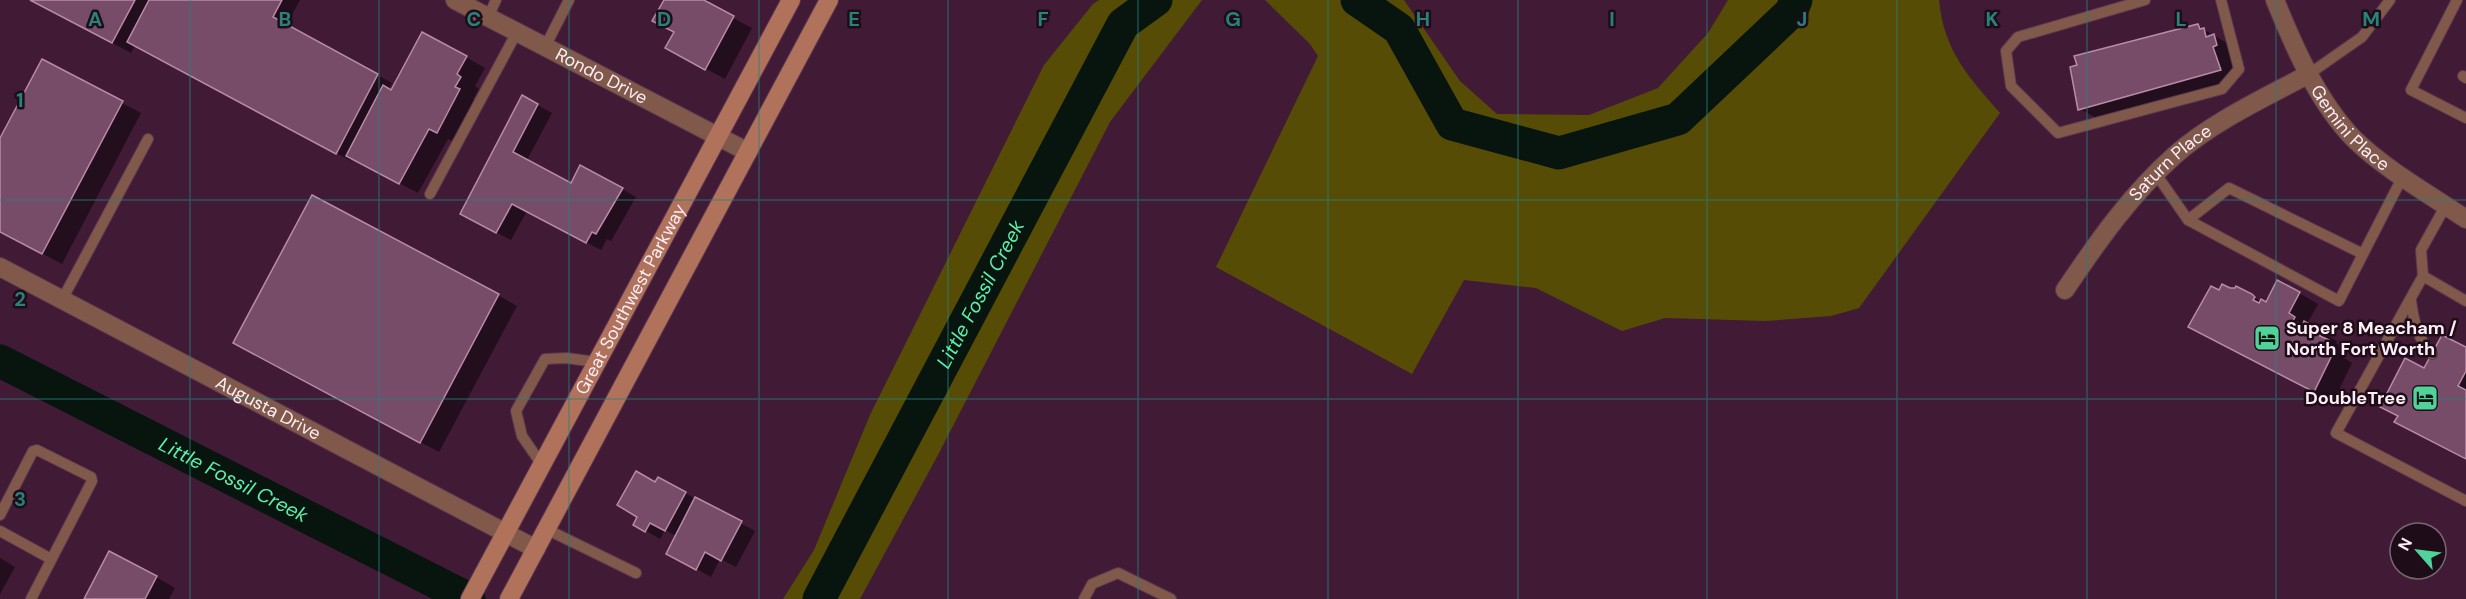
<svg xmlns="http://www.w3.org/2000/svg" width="2466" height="599" viewBox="0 0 2466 599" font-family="'DM Sans',sans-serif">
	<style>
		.green { fill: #564c06 }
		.shadow { fill: #0007 }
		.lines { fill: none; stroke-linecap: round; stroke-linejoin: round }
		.river { stroke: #07150e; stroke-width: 33 }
		.building { fill: #774c68; stroke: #ba8ba9; stroke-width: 1.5 }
		.lane-casing { stroke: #5b3850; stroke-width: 12 }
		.street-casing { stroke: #5b3850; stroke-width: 20 }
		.secondary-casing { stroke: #5b3850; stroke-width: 20 }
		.lane { stroke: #80594b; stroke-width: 10 }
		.street { stroke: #80594b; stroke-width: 18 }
		.secondary { stroke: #b0725b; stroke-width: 18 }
		.grid { fill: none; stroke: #27827c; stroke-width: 1.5; stroke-opacity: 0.55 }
		.labels { text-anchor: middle; stroke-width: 5; stroke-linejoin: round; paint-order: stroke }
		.street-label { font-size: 18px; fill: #fdedf6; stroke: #1e0d18 }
		.poi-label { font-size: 18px; font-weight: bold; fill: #fdedf6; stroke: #1e0d18; text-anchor: start }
		.water-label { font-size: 20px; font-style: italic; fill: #5cefad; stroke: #1e0d18 }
		.grid-label { font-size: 20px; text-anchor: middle; font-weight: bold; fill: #27827c; stroke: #1e0d18; stroke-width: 5; stroke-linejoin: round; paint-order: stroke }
	</style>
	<rect width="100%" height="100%" fill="#411b35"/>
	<g class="green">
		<polygon points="1099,0 1202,0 1110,122 939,453 860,599 783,599 814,550 870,415 1044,65 1093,4"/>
		<path d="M1265 0H1404L1460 81 1497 114 1589 115 1658 88 1708 33 1728 0H1939C1944 51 1968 76 2000 113L1859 308 1831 316 1766 321 1665 318 1622 331 1536 288 1464 280 1412 374 1216 267 1318 56 1310 44Z"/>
	</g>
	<g class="shadow">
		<polygon points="32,0 300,0 286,26 392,83 388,90 392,92 466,57 485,68 475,86 479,89 473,99 478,101 456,143 448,139 418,193 352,158 351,161 141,48 135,45 131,53"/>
		<polygon points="665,0 709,0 707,4 752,28 725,79 686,58"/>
		<polygon points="2198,26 2232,46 2231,57 2239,80 2098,119 2080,109"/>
		<polygon points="43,61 141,113 62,264 0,231 0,141"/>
		<polygon points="523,97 552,113 527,160 571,185 622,189 636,197 611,241 607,239 601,250 527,211 511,240 476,222"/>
		<polygon points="2237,288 2266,304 2299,293 2318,304 2307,324 2337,341 2336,343 2339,345 2338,347 2347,352 2344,358 2352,363 2333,402 2209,337 2219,292"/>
		<polygon points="498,295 517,306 439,452 254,354"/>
		<polygon points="2466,349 2466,459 2425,370"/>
		<polygon points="659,479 755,531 736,567 720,559 711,577 682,561 676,536 665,530 660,539 635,524"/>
		<polygon points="0,558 15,567 0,594"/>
		<polygon points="156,577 175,588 169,599 85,599"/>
	</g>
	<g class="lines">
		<g class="river">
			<polyline points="1357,0 1399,29 1452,124 1559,153 1678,119 1791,12 1796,0"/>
			<path id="s1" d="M0 361 469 599"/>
			<path id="s2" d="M819 599 1123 24 1156 0"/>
		</g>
	</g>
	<g class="building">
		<polygon points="30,0 135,0 112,43"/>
		<polygon points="149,0 282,0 273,17 378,74 336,154 127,42"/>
		<polygon points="664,0 704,0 734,16 705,70 665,48 674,32 652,21"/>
		<polygon points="2198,24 2200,29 2204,28 2206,37 2214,34 2217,45 2213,47 2221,70 2078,110 2070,67 2077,65 2074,56"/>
		<polygon points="422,32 467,56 457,74 461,77 455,87 460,89 437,133 429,129 399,184 346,156 383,85 391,90"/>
		<polygon points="42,59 123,101 42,254 0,232 0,138"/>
		<polygon points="522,95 538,104 513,152 571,183 580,165 623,188 596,234 592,232 586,243 512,204 496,233 460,214"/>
		<polygon points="312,195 499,294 420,443 233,343"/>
		<polygon points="2277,280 2300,292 2289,313 2295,317 2293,321 2302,326 2304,321 2319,329 2318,331 2321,333 2320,336 2329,340 2326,347 2334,351 2314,392 2188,327 2211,286 2219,290 2222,284 2230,288 2235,288 2236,286 2252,294 2255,297 2253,300 2259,303 2261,299 2266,302"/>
		<polygon points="2442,335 2466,347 2466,371 2458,386 2466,390 2466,459 2394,422 2398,416 2380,407 2405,358 2424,368"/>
		<polygon points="636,471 655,482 658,477 686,492 665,531 650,523 645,532 633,525 637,517 617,505"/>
		<polygon points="695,497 742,521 721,561 705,552 696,570 666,554"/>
		<polygon points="109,551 157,576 145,599 84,599"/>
	</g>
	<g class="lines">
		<defs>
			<g id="lane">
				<polyline points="2145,0 2018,37 2006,51 2011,86 2058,133 2222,89 2239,69 2221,0"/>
				<polyline points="2457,0 2411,90 2466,118"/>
				<polyline points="488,17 496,0"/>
				<polyline points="545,47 569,0"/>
				<polyline points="2309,74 2362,37 2390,0"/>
				<polyline points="2463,76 2466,78"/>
				<polyline points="2156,174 2188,220 2339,301 2403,176"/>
				<polyline points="430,194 517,32"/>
				<polyline points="2446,205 2421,250 2423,276 2336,433 2466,501"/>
				<polyline points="2188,220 2229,188 2363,254"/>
				<polyline points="2423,276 2466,301"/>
				<polyline points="62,300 148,139"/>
				<path d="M2411 301C2414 322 2417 338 2432 354"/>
				<polyline points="542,465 522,436 516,411 545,359 566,358 597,362"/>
				<polyline points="0,515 33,451 37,450 91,477 92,481 31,599"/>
				<polyline points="546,529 636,573"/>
				<polyline points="0,531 51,559"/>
				<polyline points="1084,599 1092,584 1118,573 1171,599"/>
			</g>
			<g id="street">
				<path id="s3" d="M455 0 748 152"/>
				<path id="s4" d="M2275 0C2294 47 2318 102 2354 139 2386 170 2429 194 2466 219"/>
				<path id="s5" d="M0 267 536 549"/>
				<path id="s6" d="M2065 290C2098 241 2131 194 2175 155 2212 122 2266 97 2309 74"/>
			</g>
			<g id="secondary">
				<path id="s7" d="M470 599 791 0"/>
				<polyline points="509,599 829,0"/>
			</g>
		</defs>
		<use href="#lane" class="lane-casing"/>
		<use href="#street" class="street-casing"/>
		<use href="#secondary" class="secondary-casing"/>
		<use href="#lane" class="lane"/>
		<use href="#street" class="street"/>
		<use href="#secondary" class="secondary"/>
	</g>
	<path class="grid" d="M190 0V599M379 0V599M569 0V599M759 0V599M948 0V599M1138 0V599M1328 0V599M1518 0V599M1707 0V599M1897 0V599M2087 0V599M2276 0V599M0 200H2466M0 399H2466"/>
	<defs>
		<symbol id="hotel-square" viewBox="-11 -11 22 22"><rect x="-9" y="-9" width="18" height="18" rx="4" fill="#4fd399" stroke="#1e0d18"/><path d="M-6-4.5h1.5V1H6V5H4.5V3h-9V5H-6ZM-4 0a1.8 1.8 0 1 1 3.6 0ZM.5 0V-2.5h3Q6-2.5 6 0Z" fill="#111"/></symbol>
	</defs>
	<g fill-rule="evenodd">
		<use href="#hotel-square" x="2252" y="323" width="30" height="30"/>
		<use href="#hotel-square" x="2410" y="383" width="30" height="30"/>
	</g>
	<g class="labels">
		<g class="street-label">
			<text dy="6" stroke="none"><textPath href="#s3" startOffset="165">Rondo Drive</textPath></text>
			<text dy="6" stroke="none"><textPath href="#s4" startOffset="150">Gemini Place</textPath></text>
			<text dy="6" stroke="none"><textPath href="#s6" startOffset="166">Saturn Place</textPath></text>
			<text dy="6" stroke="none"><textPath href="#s7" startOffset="340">Great Southwest Parkway</textPath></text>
			<text dy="6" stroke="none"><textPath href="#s5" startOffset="303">Augusta Drive</textPath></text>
		</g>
		<g class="poi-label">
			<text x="2286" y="334">Super 8 Meacham /<tspan x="2286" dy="21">North Fort Worth</tspan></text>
			<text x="2406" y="404" text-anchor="end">DoubleTree</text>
		</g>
		<g class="water-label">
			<text dy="7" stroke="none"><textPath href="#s2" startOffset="345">Little Fossil Creek</textPath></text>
			<text dy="7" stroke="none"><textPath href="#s1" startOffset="262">Little Fossil Creek</textPath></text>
		</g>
	</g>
	<g class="grid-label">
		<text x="95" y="26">A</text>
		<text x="285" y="26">B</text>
		<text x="474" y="26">C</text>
		<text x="664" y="26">D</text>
		<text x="854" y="26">E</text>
		<text x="1043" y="26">F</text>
		<text x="1233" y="26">G</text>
		<text x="1423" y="26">H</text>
		<text x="1612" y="26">I</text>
		<text x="1802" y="26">J</text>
		<text x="1992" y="26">K</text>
		<text x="2181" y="26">L</text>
		<text x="2371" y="26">M</text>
		<text x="20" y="107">1</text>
		<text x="20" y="306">2</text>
		<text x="20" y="506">3</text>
	</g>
	<g transform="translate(2418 551) rotate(298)"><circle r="28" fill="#1e0d18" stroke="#776771" stroke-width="1.5"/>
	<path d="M0-4.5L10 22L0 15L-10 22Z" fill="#4fd399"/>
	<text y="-9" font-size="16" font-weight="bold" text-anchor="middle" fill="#fdedf6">N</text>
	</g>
</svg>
